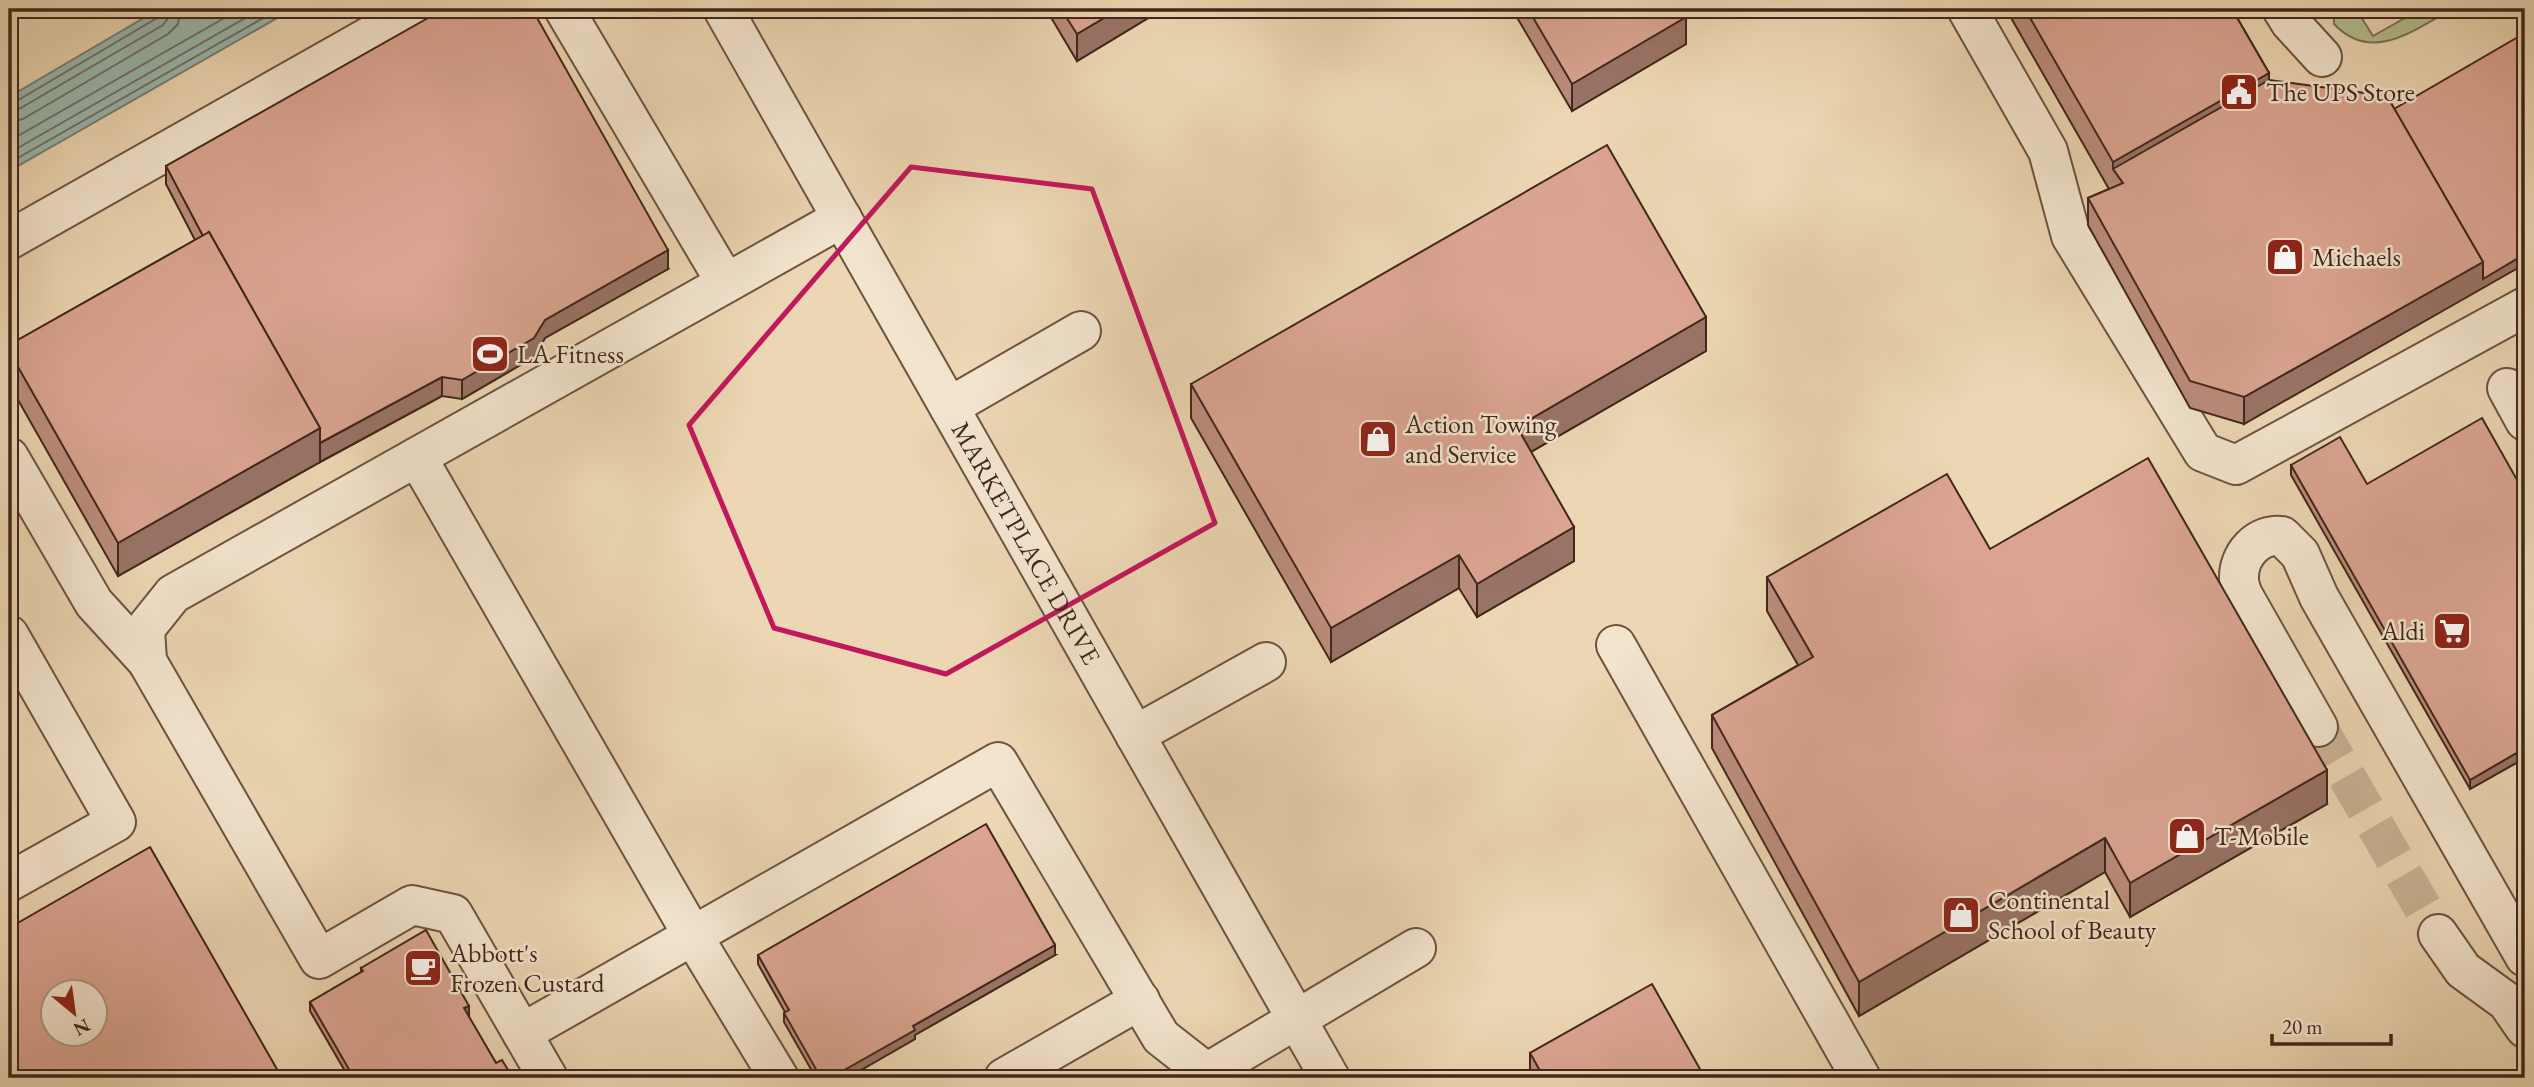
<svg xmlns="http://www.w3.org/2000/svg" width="2534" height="1087" viewBox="0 0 2534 1087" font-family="'EB Garamond',serif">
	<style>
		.green { fill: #b4be8f; stroke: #7a7255; stroke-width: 2 }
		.water { fill: #99b9b1; stroke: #767f75; stroke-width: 2 }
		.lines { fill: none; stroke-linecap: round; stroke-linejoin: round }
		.shore { stroke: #6d7066; stroke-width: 2 }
		.minor-tunnel { stroke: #cab395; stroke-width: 38; stroke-dasharray: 38 19; stroke-linecap: butt }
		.minor-casing { stroke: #6c5341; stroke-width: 42 }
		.minor { stroke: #f3e4ce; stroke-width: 38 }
		.wall { fill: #bb8d7d; stroke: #41271b; stroke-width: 2 }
		.shaded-wall { fill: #997366; stroke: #41271b; stroke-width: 2 }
		.building { fill: #daa491; stroke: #41271b; stroke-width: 2; fill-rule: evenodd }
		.marked { fill: none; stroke: #c2185b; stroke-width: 5; stroke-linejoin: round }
		.labels { text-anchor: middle; stroke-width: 5; stroke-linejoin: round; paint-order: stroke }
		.poi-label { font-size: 26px; fill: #41271b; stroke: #f3e4ce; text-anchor: start }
		.street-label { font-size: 26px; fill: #41271b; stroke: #f3e4ce }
	</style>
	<rect width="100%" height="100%" fill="#ecd6b3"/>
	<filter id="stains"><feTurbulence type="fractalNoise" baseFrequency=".00286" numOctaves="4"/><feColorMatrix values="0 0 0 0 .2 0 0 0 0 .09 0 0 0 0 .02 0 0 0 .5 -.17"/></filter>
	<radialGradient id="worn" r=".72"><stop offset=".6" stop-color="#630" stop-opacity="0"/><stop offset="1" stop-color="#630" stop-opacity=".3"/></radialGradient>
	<path class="green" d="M2340 9H2356L2373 36 2421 9H2452C2414 30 2372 64 2334 24V16Z"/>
	<polygon class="water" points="159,9 293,9 9,171 9,97"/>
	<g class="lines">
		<g class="shore">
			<polyline points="9,103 15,102 157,18 162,9"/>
			<polyline points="9,112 19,109 163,25 169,17 170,9"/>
			<polyline points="9,122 23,119 168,34 178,24 181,9"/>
			<polyline points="9,141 240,9"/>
			<polyline points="9,153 261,9"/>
			<polyline points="9,163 279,9"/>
		</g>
		<polyline class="minor-tunnel" points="2318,727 2438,934"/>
		<defs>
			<g id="minor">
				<polyline points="564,9 726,283"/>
				<path id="s1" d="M723 9 1330 1078"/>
				<polyline points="1967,9 2048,151 2071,236 2203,452 2236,465 2525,307"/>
				<polyline points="2282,9 2290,22 2322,57"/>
				<polyline points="9,240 418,9"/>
				<polyline points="2507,388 2525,421"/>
				<polyline points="949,407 1081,331"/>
				<polyline points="9,457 94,603 147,661"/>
				<polyline points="417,457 693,936 779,1078"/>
				<polyline points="9,635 116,822 9,882"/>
				<polyline points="1616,645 1861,1078"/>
				<path d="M2318 727 2243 595C2241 590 2239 584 2239 579 2238 555 2258 533 2282 536L2300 554 2319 597 2525 957"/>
				<polyline points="1135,735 1266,662"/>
				<polyline points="2438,934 2463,970 2507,1002 2525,1028"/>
				<polyline points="522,1033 998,762 1161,1037 1207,1073"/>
				<polyline points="548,1078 453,914 412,905 319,959 147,661 145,629 173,594 842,218"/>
				<polyline points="1004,1078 1140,1000"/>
				<polyline points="1198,1078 1416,948"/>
			</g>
		</defs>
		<use href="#minor" class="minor-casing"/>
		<use href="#minor" class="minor"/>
	</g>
	<g class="wall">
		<polygon points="1046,9 1163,9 1077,61"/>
		<polygon points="1512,9 1681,9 1686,44 1572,111"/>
		<polygon points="2006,9 2232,9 2269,73 2244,424 2190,408 2088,225 2088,198 2109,189"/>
		<polygon points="166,166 668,269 545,338 534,357 462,399 442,396 320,462 118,576 9,384 9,345 195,240 166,184"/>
		<polygon points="1706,351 1531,452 1574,561 1477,617 1459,588 1331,662 1191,418 1191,384"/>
		<polygon points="2291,465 2367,484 2525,494 2525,758 2470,789 2291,475"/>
		<polygon points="1990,549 2327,804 2130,917 2105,872 1859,1016 1712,748 1712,715 1798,665 1767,611 1767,577"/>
		<polygon points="758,955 1055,955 915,1035 915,1039 847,1078 816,1078 784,1022 784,1013 785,1012 758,964"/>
		<polygon points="361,968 469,1015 468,1016 496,1063 513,1078 349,1078 310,1011 310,1002 361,972"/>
		<polygon points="1530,1053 1705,1078 1530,1078"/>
	</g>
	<g class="shaded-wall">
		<polygon points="1119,9 1163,9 1077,61 1077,34"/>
		<polygon points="1686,17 1686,44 1572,111 1572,84"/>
		<polygon points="2269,73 2269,107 2123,183 2113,169 2113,162"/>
		<polygon points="668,250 668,269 545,338 534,357 462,399 462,380 545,320"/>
		<polygon points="2525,254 2525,264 2244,424 2244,397 2483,262"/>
		<polygon points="1706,317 1706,351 1517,460 1517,427"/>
		<polygon points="442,377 442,396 320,462 320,443"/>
		<polygon points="320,428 320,462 118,576 118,543"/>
		<polygon points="1574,527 1574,561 1477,617 1477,584"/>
		<polygon points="1459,555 1459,588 1331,662 1331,628"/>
		<polygon points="2525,748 2525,758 2470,789 2470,780"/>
		<polygon points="2327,770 2327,804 2130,917 2130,883"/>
		<polygon points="2105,838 2105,872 1859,1016 1859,982"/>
		<polygon points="1055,945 1055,955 915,1035 915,1039 847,1078 830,1078 913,1026"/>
		<polygon points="469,1006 469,1015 464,1018 464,1008"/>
	</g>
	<g class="building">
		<polygon points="444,9 532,9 668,250 545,320 534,338 462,380 442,377 320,443 320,428 209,232 203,236 166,166"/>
		<polygon points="1061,9 1119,9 1077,34"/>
		<polygon points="1528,9 1681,9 1686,17 1572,84"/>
		<polygon points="2025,9 2232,9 2269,73 2113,162"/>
		<polygon points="2525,33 2525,254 2483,279 2483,262 2394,109"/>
		<polygon points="2269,80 2387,96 2483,262 2244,397 2190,381 2088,198 2123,183 2113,169"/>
		<polygon points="1607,145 1706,317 1517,427 1574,527 1477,584 1459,555 1331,628 1191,384"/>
		<polygon points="209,232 320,428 118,543 9,351 9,345"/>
		<polygon points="2482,418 2525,494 2525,748 2470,780 2291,465 2340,437 2367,484"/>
		<polygon points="2148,458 2327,770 2130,883 2105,838 1859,982 1712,715 1813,657 1767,577 1947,474 1990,549"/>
		<polygon points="986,824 1055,945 913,1026 915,1030 830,1078 821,1078 784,1013 789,1010 758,955"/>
		<path d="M150 847 282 1078H9V928ZM52 992H94V1034H52Z"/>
		<polygon points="426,930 469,1006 464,1008 496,1063 502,1060 513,1078 354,1078 310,1002 363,971 361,968"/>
		<polygon points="1652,984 1705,1078 1544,1078 1530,1053"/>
	</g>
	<path class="marked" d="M911 167 1092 189 1215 523 946 674 774 628 689 425Z"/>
	<defs>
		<symbol id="civic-square" viewBox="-11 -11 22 22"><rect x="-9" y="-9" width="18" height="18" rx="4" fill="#8f2418" stroke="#f3e4ce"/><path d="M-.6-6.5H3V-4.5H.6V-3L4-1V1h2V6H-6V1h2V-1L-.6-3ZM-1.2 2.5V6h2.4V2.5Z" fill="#fff"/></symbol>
		<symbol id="shop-square" viewBox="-11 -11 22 22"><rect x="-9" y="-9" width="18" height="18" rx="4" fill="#8f2418" stroke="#f3e4ce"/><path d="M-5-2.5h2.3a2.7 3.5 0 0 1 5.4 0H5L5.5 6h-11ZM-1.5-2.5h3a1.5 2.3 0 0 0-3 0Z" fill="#fff"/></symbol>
		<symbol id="stadium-square" viewBox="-11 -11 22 22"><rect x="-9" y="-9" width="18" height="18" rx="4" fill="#8f2418" stroke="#f3e4ce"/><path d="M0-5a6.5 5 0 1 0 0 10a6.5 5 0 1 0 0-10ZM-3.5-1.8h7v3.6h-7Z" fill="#fff"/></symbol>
		<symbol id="supermarket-square" viewBox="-11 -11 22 22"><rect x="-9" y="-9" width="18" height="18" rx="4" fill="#8f2418" stroke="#f3e4ce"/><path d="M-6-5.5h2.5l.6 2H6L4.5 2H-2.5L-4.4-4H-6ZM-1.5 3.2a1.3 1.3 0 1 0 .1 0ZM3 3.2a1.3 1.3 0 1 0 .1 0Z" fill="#fff"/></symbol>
		<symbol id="cafe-square" viewBox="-11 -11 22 22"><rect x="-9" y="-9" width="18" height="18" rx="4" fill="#8f2418" stroke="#f3e4ce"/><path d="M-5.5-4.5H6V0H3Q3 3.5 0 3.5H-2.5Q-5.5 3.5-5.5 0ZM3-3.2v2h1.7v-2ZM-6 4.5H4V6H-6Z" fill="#fff"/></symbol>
	</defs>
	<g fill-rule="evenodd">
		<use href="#civic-square" x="2217" y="70" width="44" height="44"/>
		<use href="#shop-square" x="2263" y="235" width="44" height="44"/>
		<use href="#stadium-square" x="468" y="332" width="44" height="44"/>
		<use href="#shop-square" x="1356" y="417" width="44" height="44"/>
		<use href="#supermarket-square" x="2430" y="609" width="44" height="44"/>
		<use href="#shop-square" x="2165" y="814" width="44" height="44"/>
		<use href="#shop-square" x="1939" y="893" width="44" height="44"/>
		<use href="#cafe-square" x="401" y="946" width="44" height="44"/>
	</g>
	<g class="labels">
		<g class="poi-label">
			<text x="2266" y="101">The UPS Store</text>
			<text x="2312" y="266">Michaels</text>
			<text x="517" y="363">LA Fitness</text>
			<text x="1405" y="433">Action Towing<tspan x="1405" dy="30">and Service</tspan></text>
			<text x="2425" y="640" text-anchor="end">Aldi</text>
			<text x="2214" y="845">T-Mobile</text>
			<text x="1988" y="909">Continental<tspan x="1988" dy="30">School of Beauty</tspan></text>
			<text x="450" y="962">Abbott's<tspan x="450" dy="30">Frozen Custard</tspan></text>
		</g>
		<g class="street-label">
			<text dy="9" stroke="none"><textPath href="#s1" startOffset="614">MARKETPLACE DRIVE</textPath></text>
		</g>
	</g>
	<rect width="2534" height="1087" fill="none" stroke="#ecd6b3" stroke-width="35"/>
	<rect x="10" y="10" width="2513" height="1066" fill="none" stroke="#41271b" stroke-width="3.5"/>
	<rect x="18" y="18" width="2499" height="1052" fill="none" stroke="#41271b" stroke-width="2"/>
	<g transform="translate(74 1013) rotate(151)"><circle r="33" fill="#f3e4ce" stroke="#ac9886" stroke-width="2"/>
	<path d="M0-5L12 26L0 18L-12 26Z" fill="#8f2418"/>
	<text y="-10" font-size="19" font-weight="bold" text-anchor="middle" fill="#41271b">N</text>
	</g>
	<path d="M2272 1034v10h119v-10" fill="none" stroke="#41271b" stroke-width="3.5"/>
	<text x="2282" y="1034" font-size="21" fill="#41271b" stroke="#f3e4ce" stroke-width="5" paint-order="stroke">20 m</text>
	<rect width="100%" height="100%" filter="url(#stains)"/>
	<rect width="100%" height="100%" fill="url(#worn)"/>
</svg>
